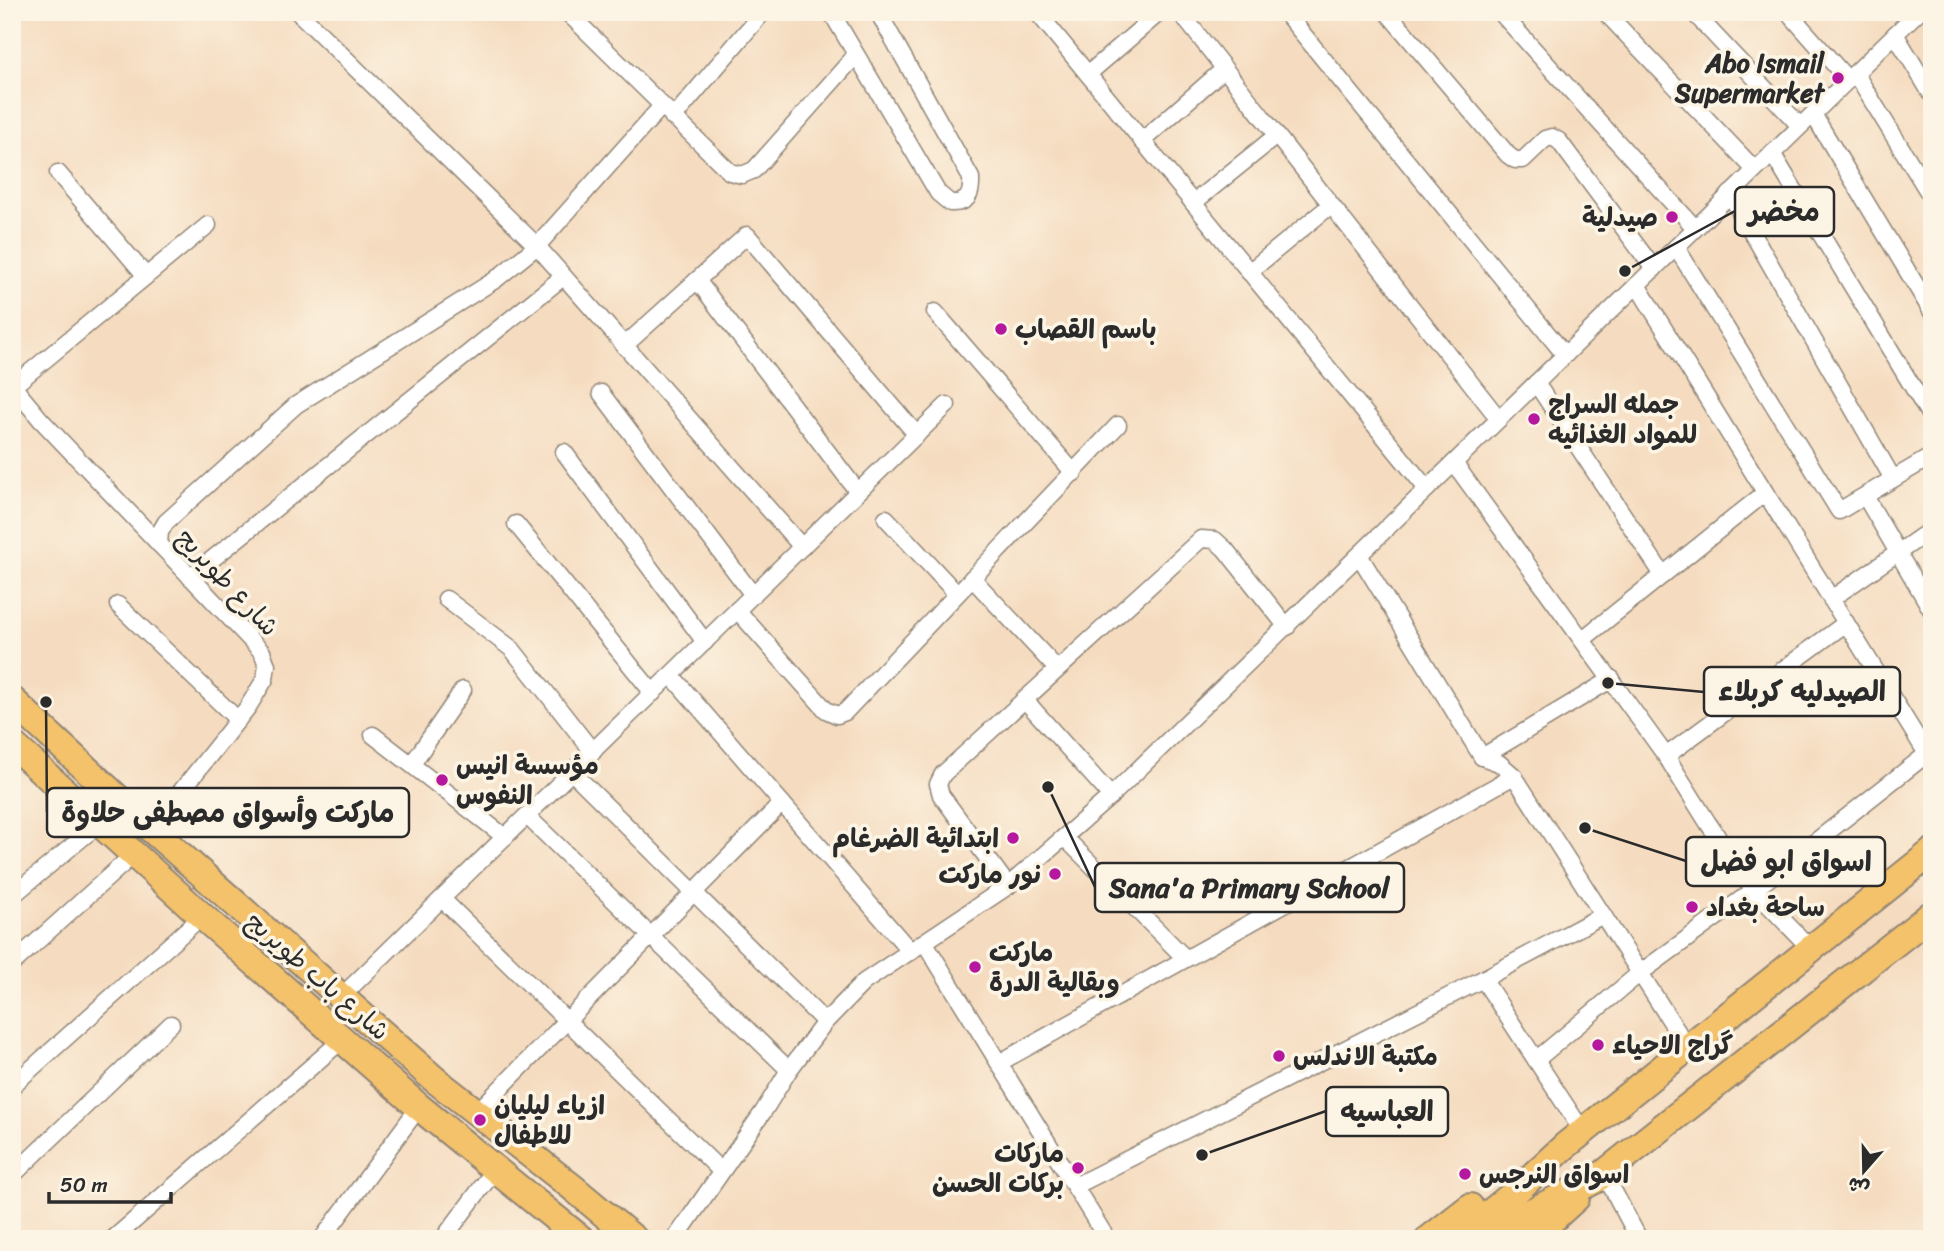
<svg xmlns="http://www.w3.org/2000/svg" width="1944" height="1251" viewBox="0 0 1944 1251" font-family="Sriracha,'Playpen Sans Arabic',sans-serif">
	<style>
		.lines { fill: none; stroke-linecap: round; stroke-linejoin: round }
		.minor-casing { stroke: #908476; stroke-width: 19 }
		.primary-casing { stroke: #908476; stroke-width: 30 }
		.trunk-casing { stroke: #908476; stroke-width: 30 }
		.minor { stroke: #fff; stroke-width: 16 }
		.primary { stroke: #f4c26a; stroke-width: 26 }
		.trunk { stroke: #f4c26a; stroke-width: 26 }
		.poi-dot { fill: #b5179e; stroke: #fcf5e5; stroke-width: 2.5 }
		.labels { text-anchor: middle; stroke-width: 7; stroke-linejoin: round; paint-order: stroke }
		.poi-label { font-size: 26px; font-weight: bold; fill: #2b2b2b; stroke: #fcf5e5; text-anchor: start }
		.street-label { font-size: 26px; fill: #2b2b2b; stroke: #fcf5e5 }
		.leader { fill: none; stroke: #2b2b2b; stroke-width: 2.5 }
		.callout-dot { fill: #2b2b2b; stroke: #fcf5e5; stroke-width: 2.5 }
		.callout { fill: #fcf5e5; stroke: #2b2b2b; stroke-width: 2.5 }
		.callout-label { font-size: 28px; text-anchor: middle; font-weight: bold; fill: #2b2b2b }
	</style>
	<rect width="100%" height="100%" fill="#fcf5e5"/>
	<filter id="ink" filterUnits="userSpaceOnUse"><feTurbulence type="fractalNoise" baseFrequency=".0143" numOctaves="2"/><feDisplacementMap in="SourceGraphic" scale="14" xChannelSelector="R" yChannelSelector="G"/><feConvolveMatrix kernelMatrix="1 2 1 2 8 2 1 2 1" color-interpolation-filters="sRGB"/></filter>
	<filter id="wash" filterUnits="userSpaceOnUse"><feTurbulence type="fractalNoise" baseFrequency=".00686" numOctaves="4" result="noise"/><feDisplacementMap in="SourceGraphic" scale="28" xChannelSelector="R" yChannelSelector="G"/><feGaussianBlur stdDeviation="1.57" result="paint"/><feColorMatrix in="noise" values="0 0 0 0 0 0 0 0 0 0 0 0 0 0 0 0 0 1.4 0 .05"/><feComposite in="paint" operator="in"/></filter>
	<g filter="url(#wash)">
		<rect width="100%" height="100%" fill="#f5dcc0"/>
	</g>
	<g filter="url(#ink)">
		<g class="lines">
			<defs>
				<g id="minor">
					<polyline points="298,12 537,246 802,547"/>
					<polyline points="567,12 730,172 742,175 754,170 855,56"/>
					<path d="M831 12 938 193 950 203C968 204 972 195 971 178L878 12"/>
					<polyline points="1037,12 1427,489"/>
					<polyline points="1180,12 1499,419"/>
					<polyline points="1285,12 1565,355"/>
					<polyline points="1387,12 1508,155 1515,160 1523,160 1545,139 1552,137 1559,141 1654,269"/>
					<polyline points="1500,12 1695,228"/>
					<polyline points="1605,12 1755,170"/>
					<polyline points="1693,12 1800,126"/>
					<polyline points="1788,12 1848,80"/>
					<polyline points="1895,34 1932,95"/>
					<polyline points="1855,73 1932,198"/>
					<polyline points="1088,74 1160,12"/>
					<polyline points="1813,114 1932,312"/>
					<polyline points="673,118 763,12"/>
					<polyline points="1142,141 1224,69"/>
					<polyline points="1772,153 1932,419"/>
					<polyline points="58,173 146,276"/>
					<polyline points="1730,194 1893,479"/>
					<polyline points="1193,203 1276,136"/>
					<polyline points="1676,247 1839,511 1932,456"/>
					<polyline points="1249,272 1331,205"/>
					<polyline points="697,280 858,492"/>
					<polyline points="1637,285 1932,762"/>
					<polyline points="935,312 1074,473"/>
					<polyline points="624,346 747,235 917,435"/>
					<polyline points="1536,383 1663,575"/>
					<polyline points="12,385 41,420 262,652 267,665 265,679 248,707 151,829"/>
					<polyline points="12,387 208,225"/>
					<polyline points="601,393 753,595"/>
					<polyline points="564,452 705,642"/>
					<polyline points="1454,463 1666,756 1708,823 1754,890 1812,950"/>
					<polyline points="1865,496 1932,611"/>
					<polyline points="886,518 957,594"/>
					<polyline points="516,524 653,693"/>
					<polyline points="159,544 160,532 166,522 296,405 495,280 537,246 661,107"/>
					<polyline points="1359,555 1482,757 1499,763 1514,776 1688,1048"/>
					<polyline points="190,577 563,277"/>
					<polyline points="972,578 1057,669"/>
					<polyline points="446,599 512,649 593,752"/>
					<polyline points="1831,599 1932,529"/>
					<polyline points="118,605 238,720"/>
					<polyline points="737,610 826,710 837,715 845,712 1118,425"/>
					<polyline points="1583,639 1765,493"/>
					<polyline points="671,675 911,952"/>
					<polyline points="1024,699 1111,796"/>
					<polyline points="373,735 505,837"/>
					<polyline points="1666,756 1846,623"/>
					<polyline points="1482,757 1612,679"/>
					<polyline points="412,764 463,690"/>
					<polyline points="572,772 825,1022"/>
					<polyline points="527,816 789,1070"/>
					<polyline points="1065,838 1185,958"/>
					<polyline points="1008,886 941,795 938,784 943,774 1201,539 1215,540 1225,549 1287,627"/>
					<polyline points="12,896 100,823"/>
					<polyline points="442,899 721,1171"/>
					<polyline points="925,943 1107,1239"/>
					<polyline points="12,964 134,854"/>
					<polyline points="1483,979 1583,1132"/>
					<polyline points="342,996 947,405"/>
					<polyline points="1536,1060 1640,973 1754,890 1932,750"/>
					<polyline points="999,1063 1514,776"/>
					<polyline points="12,1086 202,916"/>
					<polyline points="477,1112 782,803"/>
					<polyline points="1604,1173 1639,1239"/>
					<polyline points="12,1176 171,1024"/>
					<polyline points="1075,1186 1483,979 1603,915"/>
					<polyline points="113,1239 342,1040"/>
					<polyline points="322,1239 419,1107"/>
					<polyline points="443,1239 496,1168"/>
					<polyline points="675,1239 763,1112 789,1070 825,1022 864,982 1008,886 1111,796 1918,12"/>
				</g>
				<g id="primary">
					<polyline points="12,700 151,829 434,1079 572,1187 634,1239"/>
					<polyline points="12,744 202,916 419,1107 581,1239"/>
				</g>
				<g id="trunk">
					<polyline points="1429,1239 1470,1207"/>
					<polyline points="1458,1239 1513,1194 1565,1146 1932,852"/>
					<polyline points="1495,1239 1529,1213 1597,1179 1932,914"/>
					<polyline points="1531,1239 1576,1198"/>
				</g>
			</defs>
			<use href="#minor" class="minor-casing"/>
			<use href="#primary" class="primary-casing"/>
			<use href="#trunk" class="trunk-casing"/>
			<use href="#minor" class="minor"/>
			<use href="#primary" class="primary"/>
			<use href="#trunk" class="trunk"/>
		</g>
	</g>
	<g class="poi-dot">
		<circle cx="1838" cy="78" r="7"/>
		<circle cx="1672" cy="217" r="7"/>
		<circle cx="1001" cy="329" r="7"/>
		<circle cx="1534" cy="419" r="7"/>
		<circle cx="442" cy="780" r="7"/>
		<circle cx="1013" cy="838" r="7"/>
		<circle cx="1055" cy="874" r="7"/>
		<circle cx="1692" cy="907" r="7"/>
		<circle cx="975" cy="967" r="7"/>
		<circle cx="1598" cy="1045" r="7"/>
		<circle cx="1279" cy="1056" r="7"/>
		<circle cx="480" cy="1120" r="7"/>
		<circle cx="1078" cy="1168" r="7"/>
		<circle cx="1465" cy="1174" r="7"/>
	</g>
	<g class="labels">
		<g class="poi-label">
			<text x="1824" y="72" text-anchor="end">Abo Ismail<tspan x="1824" dy="30">Supermarket</tspan></text>
			<text x="1658" y="226" text-anchor="end">صيدلية</text>
			<text x="1015" y="338">باسم القصاب</text>
			<text x="1548" y="413">جمله السراج<tspan x="1548" dy="30">للمواد الغذائيه</tspan></text>
			<text x="456" y="774">مؤسسة انيس<tspan x="456" dy="30">النفوس</tspan></text>
			<text x="999" y="847" text-anchor="end">ابتدائية الضرغام</text>
			<text x="1041" y="883" text-anchor="end">نور ماركت</text>
			<text x="1706" y="916">ساحة بغداد</text>
			<text x="989" y="961">ماركت<tspan x="989" dy="30">وبقالية الدرة</tspan></text>
			<text x="1612" y="1054">گراج الاحياء</text>
			<text x="1293" y="1065">مكتبة الاندلس</text>
			<text x="494" y="1114">ازياء ليليان<tspan x="494" dy="30">للاطفال</tspan></text>
			<text x="1064" y="1162" text-anchor="end">ماركات<tspan x="1064" dy="30">بركات الحسن</tspan></text>
			<text x="1479" y="1183">اسواق النرجس</text>
		</g>
		<g class="street-label">
			<text transform="translate(228 582) rotate(47)" y="9">شارع طويريج</text>
			<text transform="translate(318 976) rotate(41)" y="9">شارع باب طويريج</text>
		</g>
	</g>
	<path class="leader" d="M1625 271L1735 211M1608 683L1704 692M46 702L47 812M1585 828L1686 861M1048 787L1095 887M1202 1155L1326 1111"/>
	<g class="callout-dot">
		<circle cx="1625" cy="271" r="7"/>
		<circle cx="1608" cy="683" r="7"/>
		<circle cx="46" cy="702" r="7"/>
		<circle cx="1585" cy="828" r="7"/>
		<circle cx="1048" cy="787" r="7"/>
		<circle cx="1202" cy="1155" r="7"/>
	</g>
	<g class="callout">
		<rect x="1735" y="187" width="99" height="49" rx="7"/>
		<rect x="1704" y="667" width="196" height="49" rx="7"/>
		<rect x="47" y="788" width="362" height="49" rx="7"/>
		<rect x="1686" y="837" width="199" height="49" rx="7"/>
		<rect x="1095" y="863" width="309" height="49" rx="7"/>
		<rect x="1326" y="1087" width="122" height="49" rx="7"/>
	</g>
	<g class="callout-label">
		<text x="1784" y="221">مخضر</text>
		<text x="1802" y="701">الصيدليه كربلاء</text>
		<text x="228" y="822">ماركت وأسواق مصطفى حلاوة</text>
		<text x="1786" y="871">اسواق ابو فضل</text>
		<text x="1249" y="897">Sana'a Primary School</text>
		<text x="1387" y="1121">العباسيه</text>
	</g>
	<rect width="1944" height="1251" fill="none" stroke="#fcf5e5" stroke-width="42"/>
	<g transform="translate(1864 1171) rotate(200)" stroke="#fcf5e5" stroke-width="5" paint-order="stroke">
	<path d="M0-5L12 26L0 18L-12 26Z" fill="#2b2b2b"/>
	<text y="-10" font-size="19" font-weight="bold" text-anchor="middle" fill="#2b2b2b">ش</text>
	</g>
	<path d="M49 1192v10h122v-10" fill="none" stroke="#2b2b2b" stroke-width="3.5"/>
	<text x="60" y="1192" font-size="21" fill="#2b2b2b" stroke="#fcf5e5" stroke-width="5" paint-order="stroke">50 m</text>
</svg>
